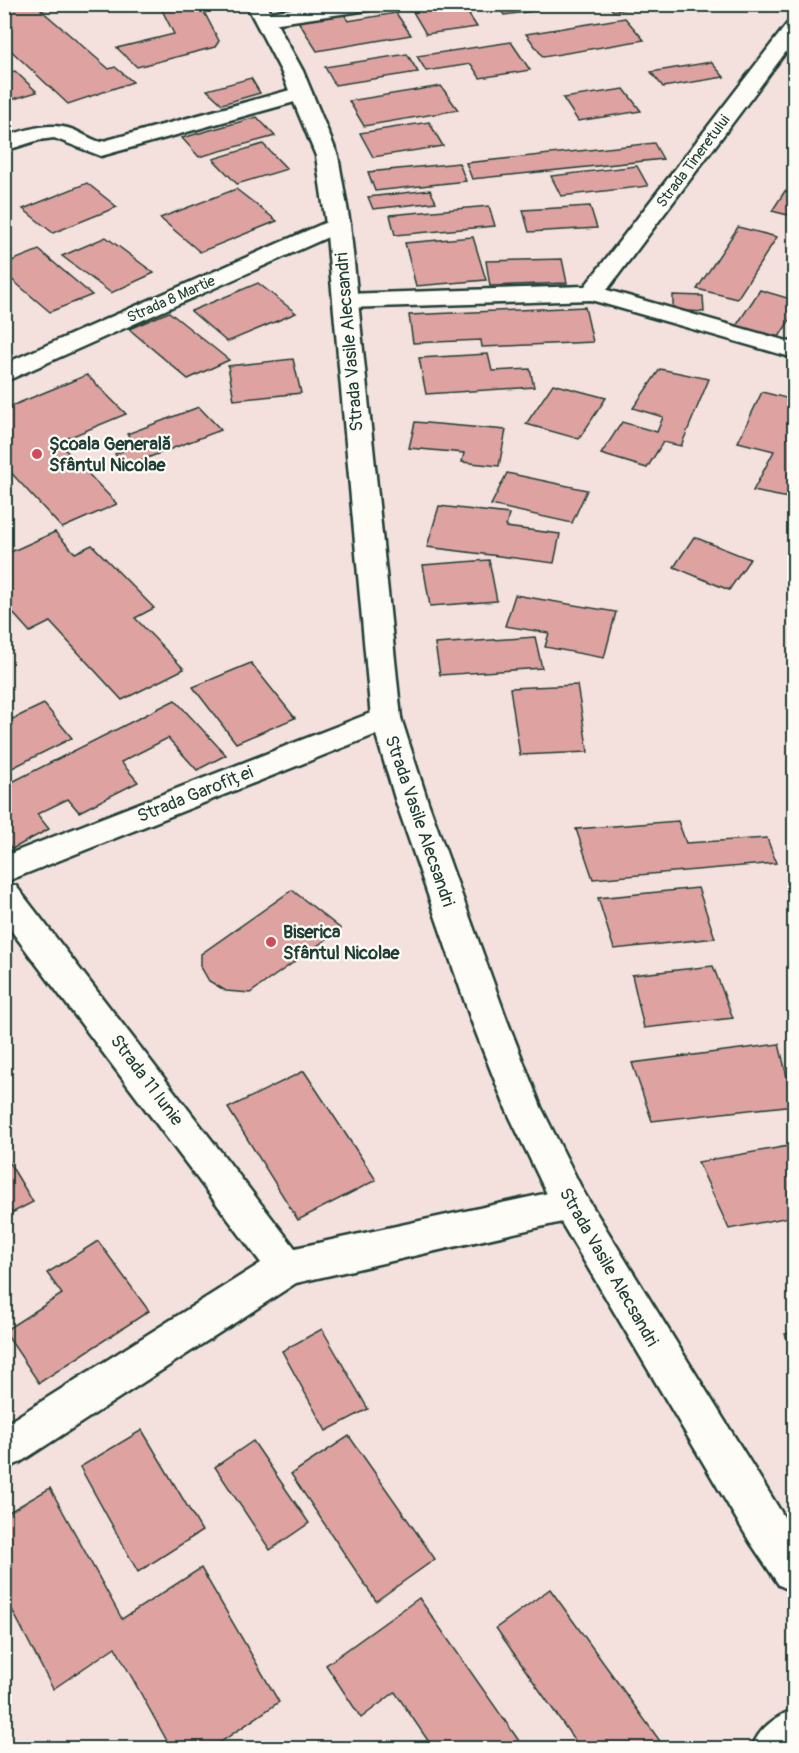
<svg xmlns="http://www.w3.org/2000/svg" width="799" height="1753" viewBox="0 0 799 1753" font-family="Pangolin,sans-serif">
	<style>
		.building { fill: #dea3a1; stroke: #1f3d34; stroke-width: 1.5 }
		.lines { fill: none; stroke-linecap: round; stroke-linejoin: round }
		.minor-casing { stroke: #1f3d34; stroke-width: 5 }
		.tertiary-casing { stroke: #1f3d34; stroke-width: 5 }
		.minor { fill: #fdfcf7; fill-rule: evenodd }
		.tertiary { fill: #fdfcf7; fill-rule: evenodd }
		.poi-dot { fill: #d1495b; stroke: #fdfcf7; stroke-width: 2 }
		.labels { text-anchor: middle; stroke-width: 4.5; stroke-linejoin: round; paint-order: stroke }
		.far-street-label { font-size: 15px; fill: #1f3d34; stroke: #fdfcf7 }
		.street-label { font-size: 18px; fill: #1f3d34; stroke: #fdfcf7 }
		.poi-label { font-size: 18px; font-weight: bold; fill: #1f3d34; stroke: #fdfcf7; text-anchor: start }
	</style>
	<rect width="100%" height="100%" fill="#f4e1dd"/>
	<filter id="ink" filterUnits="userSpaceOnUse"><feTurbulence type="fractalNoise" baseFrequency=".0167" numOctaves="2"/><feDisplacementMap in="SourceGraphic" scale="12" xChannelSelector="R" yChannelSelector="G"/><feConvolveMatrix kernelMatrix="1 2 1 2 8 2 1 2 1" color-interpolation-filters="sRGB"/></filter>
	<g filter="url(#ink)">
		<g class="building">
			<polygon points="4,4 42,4 47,9 41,10 109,69 115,67 133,82 68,104 4,44"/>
			<polygon points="159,4 200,4 219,41 215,47 137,67 117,48 174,34"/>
			<polygon points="462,4 477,27 426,34 409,5"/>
			<polygon points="497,4 579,4 580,5 504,15"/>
			<polygon points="608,4 661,4 613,11"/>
			<polygon points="396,13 411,35 317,51 298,21 344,14 348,21"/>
			<polygon points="625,18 644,40 543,57 526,34"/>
			<polygon points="511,42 530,70 480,78 471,64 426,71 417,56"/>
			<polygon points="407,54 418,72 335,85 325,67"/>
			<polygon points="711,62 724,77 663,87 651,72"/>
			<polygon points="15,71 37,92 4,102 4,74"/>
			<polygon points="251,78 260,93 222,104 207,90"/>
			<polygon points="441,86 458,110 364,126 349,101"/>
			<polygon points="624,89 641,111 578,121 563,98"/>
			<polygon points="257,117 275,136 199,157 182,138"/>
			<polygon points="429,122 443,146 373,157 360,133"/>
			<polygon points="654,143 663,159 472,179 466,163"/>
			<polygon points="263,144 287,169 237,184 213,159"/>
			<polygon points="459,163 466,181 375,191 368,172"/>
			<polygon points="637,166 648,186 561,196 551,176"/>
			<polygon points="87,183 117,207 53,233 23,209"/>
			<polygon points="236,189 277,221 200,252 160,218"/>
			<polygon points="430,190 436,202 373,209 368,197"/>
			<polygon points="785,191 794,194 794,211 792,216 772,211"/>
			<polygon points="489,206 495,226 395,235 390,215"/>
			<polygon points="590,206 597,228 529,232 523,210"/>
			<polygon points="738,227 777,237 737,299 697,289"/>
			<polygon points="106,237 154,273 111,293 62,256"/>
			<polygon points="473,237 486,280 416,286 405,243"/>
			<polygon points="39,250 92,295 50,312 4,273 4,264"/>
			<polygon points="562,259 567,283 490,286 486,261"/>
			<polygon points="258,283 296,313 227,342 191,311"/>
			<polygon points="760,290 794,300 794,313 779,337 736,326"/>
			<polygon points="673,295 703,296 704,312 673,310"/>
			<polygon points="585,307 593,342 482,347 481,340 413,343 409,315"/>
			<polygon points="169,312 229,360 188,379 129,329"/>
			<polygon points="488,354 492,371 530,369 534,387 426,394 419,358"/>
			<polygon points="293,359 301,393 234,400 228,366"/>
			<polygon points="660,369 709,379 681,446 663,442 647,468 601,454 622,422 657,432 663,417 633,408"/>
			<polygon points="87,375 126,414 58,442 117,504 62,528 4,465 4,409"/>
			<polygon points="553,384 606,398 579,439 526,424"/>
			<polygon points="762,392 794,400 794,499 753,491 774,451 738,442"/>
			<polygon points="199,407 221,430 126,466 115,454 137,445 127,434"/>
			<polygon points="415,422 506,430 499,466 462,462 464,453 409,448"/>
			<polygon points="507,473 587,490 572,523 491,505"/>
			<polygon points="439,506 509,514 506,527 560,534 554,563 427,547"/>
			<polygon points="55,532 75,553 92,545 154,608 135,618 184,669 122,700 50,622 30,632 4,603 4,555"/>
			<polygon points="694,537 750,559 729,590 674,567"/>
			<polygon points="489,560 497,601 430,606 423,565"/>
			<polygon points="515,595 616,612 604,658 545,647 549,633 505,626"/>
			<polygon points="535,637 542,668 440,675 435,644"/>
			<polygon points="251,663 295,718 236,743 193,687"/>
			<polygon points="577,685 588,752 520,755 510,688"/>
			<polygon points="175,700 226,755 197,770 168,738 121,762 138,782 79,812 68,799 37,814 49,829 12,849 4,839 4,786"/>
			<polygon points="44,704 72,738 8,770 4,765 4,723"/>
			<polygon points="678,821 686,843 767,838 776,863 593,879 576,829"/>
			<polygon points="698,888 715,938 614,949 598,898"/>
			<polygon points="292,890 341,929 250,993 226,991 209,981 201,967 201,954"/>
			<polygon points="713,966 733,1018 644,1028 632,975"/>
			<polygon points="779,1044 794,1105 652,1121 632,1063"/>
			<polygon points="304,1071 376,1180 298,1220 228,1108"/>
			<polygon points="794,1145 794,1216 729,1229 698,1162"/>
			<polygon points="4,1154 33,1202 4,1217"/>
			<polygon points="98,1241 149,1311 39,1383 4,1331 62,1294 47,1273"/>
			<polygon points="322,1329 368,1409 326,1431 282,1351"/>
			<polygon points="794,1332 794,1355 785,1334"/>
			<polygon points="142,1430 202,1531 138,1572 80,1467"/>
			<polygon points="349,1436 435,1559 376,1601 291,1474"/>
			<polygon points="253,1441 309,1523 270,1550 215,1467"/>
			<polygon points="50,1488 122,1619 201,1568 279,1702 212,1748 171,1748 115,1647 53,1689 4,1594 4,1515"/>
			<polygon points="550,1589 665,1748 580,1748 496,1628"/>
			<polygon points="419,1598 524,1748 433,1748 395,1692 361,1718 326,1665"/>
		</g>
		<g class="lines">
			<defs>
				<g id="minor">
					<polygon points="323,4 379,4 369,10 265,25 258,23 255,19 258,15 265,13"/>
					<polygon points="794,22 794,41 607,290 794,343 794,358 591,300 345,308 336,306 333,301 336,296 345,294 585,286 787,24"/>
					<path d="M301 87 309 88 312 93 309 98 101 156 54 138 39 140 4 151V137C28 129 50 121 74 130 83 134 91 139 100 142Z"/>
					<polygon points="338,217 346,219 350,224 346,229 4,382 4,364"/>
					<polygon points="386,707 397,710 401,718 397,726 5,882 16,886 295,1248 571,1188 584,1193 590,1205 584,1217 296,1283 19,1463 4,1469 4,1425 261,1263 4,921 4,856"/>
					<path d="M794 1709V1748H752C759 1728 774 1718 794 1709Z"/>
				</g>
				<polygon id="tertiary" points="246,4 266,4 303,71 338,156 350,224 401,718 428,802 507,1020 541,1107 584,1193 794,1533 794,1592 779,1585 750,1542 558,1217 506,1109 471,1020 396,802 371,718 326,224 316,156 281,71"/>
			</defs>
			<use href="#minor" class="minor-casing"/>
			<use href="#tertiary" class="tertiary-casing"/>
			<use href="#minor" class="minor"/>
			<use href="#tertiary" class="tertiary"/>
		</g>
	</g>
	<g class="poi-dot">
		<circle cx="37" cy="454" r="6"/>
		<circle cx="271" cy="942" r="6"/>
	</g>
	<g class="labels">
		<g class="far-street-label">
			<text transform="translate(693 161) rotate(-53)" y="5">Strada Tineretului</text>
			<text transform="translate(171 299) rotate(-24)" y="5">Strada 8 Martie</text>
		</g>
		<g class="street-label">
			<text transform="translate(349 342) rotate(-95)" y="6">Strada Vasile Alecsandri</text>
			<text transform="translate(195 794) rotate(-22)" y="6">Strada Garofiței</text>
			<text transform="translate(420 821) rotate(71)" y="6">Strada Vasile Alecsandri</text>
			<text transform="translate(147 1080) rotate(53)" y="6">Strada 11 Iunie</text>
			<text transform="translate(609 1267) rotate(60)" y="6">Strada Vasile Alecsandri</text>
		</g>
		<g class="poi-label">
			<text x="49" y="450">Școala Generală<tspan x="49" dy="21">Sfântul Nicolae</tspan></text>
			<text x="283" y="938">Biserica<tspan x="283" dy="21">Sfântul Nicolae</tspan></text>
		</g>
	</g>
	<rect width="799" height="1753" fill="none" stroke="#fdfcf7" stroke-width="24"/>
	<rect x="12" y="12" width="775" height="1729" fill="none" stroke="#1f3d34" stroke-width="2" filter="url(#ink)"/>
</svg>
